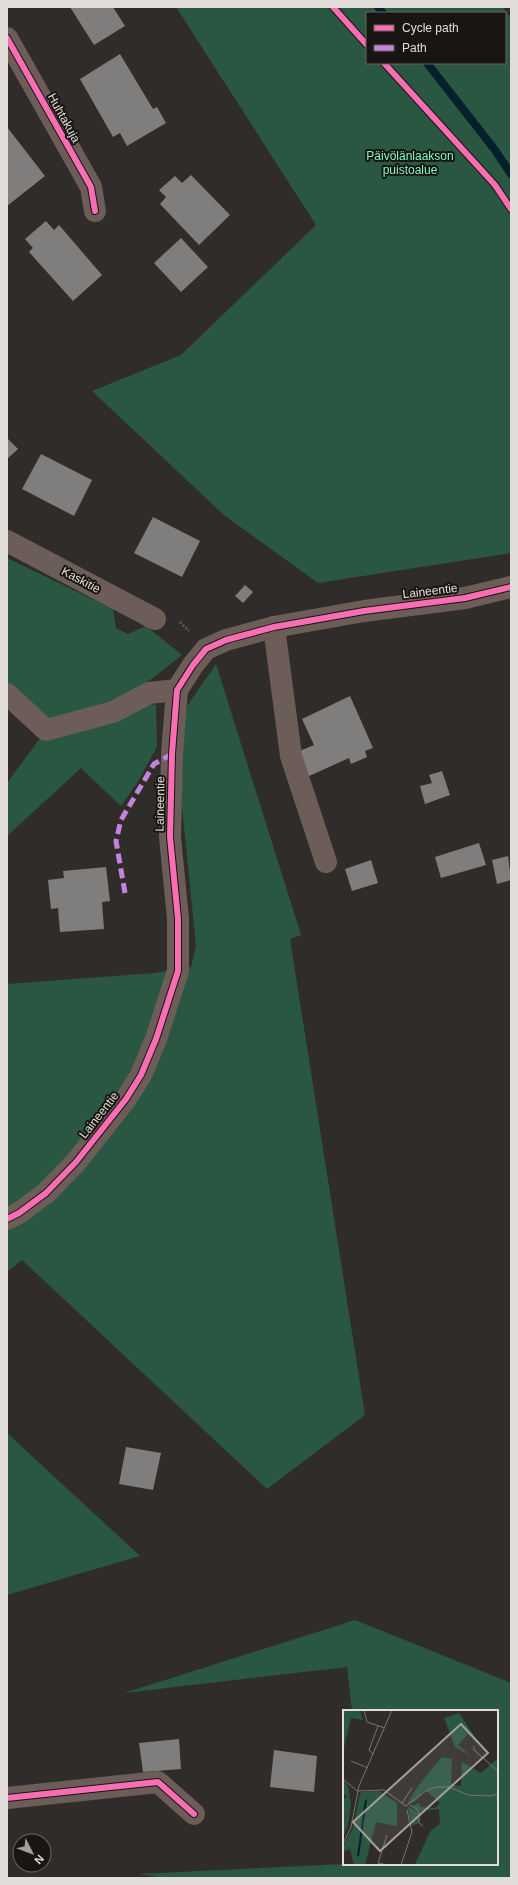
<svg xmlns="http://www.w3.org/2000/svg" width="518" height="1885" viewBox="0 0 518 1885" font-family="Arial,sans-serif">
	<style>
		.green { fill: #2a5741; fill-rule: evenodd }
		.lines { fill: none; stroke-linecap: round; stroke-linejoin: round }
		.stream { stroke: #04212b; stroke-width: 8 }
		.building { fill: #807d7d }
		.path { stroke: #695e5b; stroke-width: 2.5; stroke-dasharray: 2 2; stroke-linecap: butt }
		.minor { stroke: #6d5d59; stroke-width: 22 }
		.quiet { stroke: #c483df; stroke-width: 5; stroke-dasharray: 10 5; stroke-linecap: butt }
		.cycleway-casing { stroke: #191512; stroke-width: 8 }
		.cycleway { stroke: #f96db3; stroke-width: 6 }
		.labels { text-anchor: middle; stroke-width: 4; stroke-linejoin: round; paint-order: stroke }
		.street-label { font-size: 12px; fill: #e2ddd9; stroke: #191512 }
		.park-label { font-size: 12px; fill: #7cfdc0; stroke: #191512 }
		.inset-river { fill: none; stroke: #04212b; stroke-width: 2 }
		.inset-road { fill: none; stroke: #77736f; stroke-width: 1 }
		.view { fill: #a49f9b; fill-opacity: 0.15; stroke: #a49f9b; stroke-width: 2 }
		.inset-edge { fill: none; stroke: #e2ddd9; stroke-width: 2 }
	</style>
	<rect width="100%" height="100%" fill="#302c29"/>
	<g class="green">
		<path d="M176 7H503L511 18V553L318 583 224 515 92 391 181 355 316 225ZM367 13H505V63H367Z"/>
		<polygon points="7,558 113,609 116,628 128,634 146,626 182,655 136,691 99,709 38,722 7,694"/>
		<polygon points="216,664 301,935 290,939 365,1415 267,1489 22,1260 7,1272 7,984 155,973 191,967 196,946 178,767 187,706"/>
		<polygon points="145,703 156,705 157,747 137,783 121,806 81,768 7,836 7,783 46,730"/>
		<polygon points="7,1433 140,1556 7,1595"/>
		<polygon points="355,1620 511,1683 511,1878 165,1878 138,1874 344,1864 497,1864 497,1711 352,1711 347,1667 124,1693"/>
	</g>
	<g class="lines">
		<g class="stream">
			<polyline points="378,7 383,13"/>
			<polyline points="427,63 495,150 511,174"/>
		</g>
	</g>
	<g class="building">
		<polygon points="70,7 113,7 125,26 94,45"/>
		<polygon points="120,54 153,109 157,107 166,123 127,146 120,133 113,137 80,79"/>
		<polygon points="7,127 45,176 7,206"/>
		<polygon points="191,175 230,215 199,245 160,204 166,197 159,190 175,176 182,183"/>
		<polygon points="46,221 54,230 59,225 102,275 73,301 29,252 33,248 25,239"/>
		<polygon points="181,238 208,267 181,292 154,263"/>
		<polygon points="7,438 18,449 7,459"/>
		<polygon points="41,454 92,480 74,516 22,489"/>
		<polygon points="153,517 200,541 182,577 134,553"/>
		<polygon points="245,585 253,592 243,603 235,596"/>
		<polygon points="350,696 373,748 365,751 367,757 351,764 349,758 307,777 297,752 314,745 302,719"/>
		<polygon points="442,771 450,795 425,804 420,786 432,783 429,775"/>
		<polygon points="479,843 486,865 441,878 435,857"/>
		<polygon points="508,856 511,880 497,884 492,860"/>
		<polygon points="371,860 378,883 352,891 345,869"/>
		<polygon points="106,867 110,901 102,902 104,929 60,932 58,908 51,909 48,880 64,878 63,871"/>
		<polygon points="126,1447 161,1453 153,1490 119,1484"/>
		<polygon points="179,1739 181,1769 143,1772 139,1743"/>
		<polygon points="274,1750 317,1756 314,1792 270,1787"/>
	</g>
	<g class="lines">
		<polyline class="path" points="180,622 189,631"/>
		<g class="minor">
			<polyline points="7,38 91,187 95,211"/>
			<polyline points="7,541 155,619"/>
			<polyline points="274,627 291,756 326,862"/>
			<polyline points="7,694 46,730 113,712 149,693 177,690"/>
			<polyline points="7,1219 19,1213 46,1193 76,1162 126,1099 141,1075 156,1039 178,971 178,919 170,837 172,754 177,690 193,665 206,649 226,640 274,627 364,611 465,598 511,587"/>
			<polyline points="7,1798 158,1782 194,1814"/>
		</g>
		<polyline class="quiet" points="125,893 116,841 121,820 154,764 172,754"/>
		<defs>
			<g id="cycleway">
				<polyline points="333,7 367,45"/>
				<polyline points="7,38 91,187 95,211"/>
				<polyline points="384,63 495,185 511,209"/>
				<polyline points="7,1219 19,1213 46,1193 76,1162 126,1099 141,1075 156,1039 178,971 178,919 170,837 172,754 177,690 193,665 206,649 226,640 274,627 364,611 465,598 511,587"/>
				<polyline points="7,1798 158,1782 194,1814"/>
			</g>
		</defs>
		<use href="#cycleway" class="cycleway-casing"/>
		<use href="#cycleway" class="cycleway"/>
	</g>
	<g class="labels">
		<g class="street-label">
			<text transform="translate(64 118) rotate(61)" y="4">Huhtakuja</text>
			<text transform="translate(81 580) rotate(28)" y="4">Kaskitie</text>
			<text transform="translate(430 591) rotate(-7)" y="4">Laineentie</text>
			<text transform="translate(160 804) rotate(-89)" y="4">Laineentie</text>
			<text transform="translate(99 1115) rotate(-52)" y="4">Laineentie</text>
		</g>
		<g class="park-label">
			<text x="410" y="160">Päivölänlaakson<tspan x="410" dy="14">puistoalue</tspan></text>
		</g>
	</g>
	<g transform="translate(343 1710)">
		<rect width="155" height="155" fill="#302c29"/>
		<path d="M0 0H17L20 10 8 8 0 42ZM116 3 138 36 125 24 115 35 128 46 112 37 101 8ZM99 47 109 49 108 75 118 76 119 52 138 63 155 48V155L72 154 88 120 97 114 96 99 76 101 69 96 77 93V97L92 98 97 93 82 80 72 91 64 94 75 76ZM0 70 5 76 8 94 5 115 0 127 1 89 5 86 0 84ZM36 81 54 93V116L33 112 22 155H11L7 139 0 142V136L10 118 16 88 18 82ZM65 97 76 102V113L69 116Z" fill="#2a5741"/>
		<path class="inset-river" d="M15 146 23 90"/>
		<path class="inset-road" d="M21 0 24 12 42 18M131 36V40L155 61M31 45 26 40 35 16M8 51 25 58M0 69 14 81 41 80 63 96 83 81 93 77H106L125 85 148 86 155 84M59 93 69 78M67 95 76 101V113L80 116M44 125 35 153 45 155M0 134 8 117 16 76 49 0M58 155 69 122 64 100"/>
		<path class="view" d="M118 14 145 43 37 141 10 112Z"/>
		<rect width="155" height="155" class="inset-edge"/>
	</g>
	<rect width="518" height="1885" fill="none" stroke="#e2ddd9" stroke-width="16"/>
	<rect x="366" y="12" width="140" height="52" fill="#191512" stroke="#696562"/>
	<rect x="374" y="25" width="20" height="6" fill="#f96db3" stroke="#696562"/>
	<text x="402" y="32" font-size="12" fill="#e2ddd9">Cycle path</text>
	<rect x="374" y="45" width="20" height="6" fill="#c483df" stroke="#696562"/>
	<text x="402" y="52" font-size="12" fill="#e2ddd9">Path</text>
	<g transform="translate(32 1853) rotate(132)"><circle r="19" fill="#191512" stroke="#696562"/>
	<path d="M0-3L7 15L0 10L-7 15Z" fill="#a49f9b"/>
	<text y="-6" font-size="11" font-weight="bold" text-anchor="middle" fill="#e2ddd9">N</text>
	</g>
</svg>
